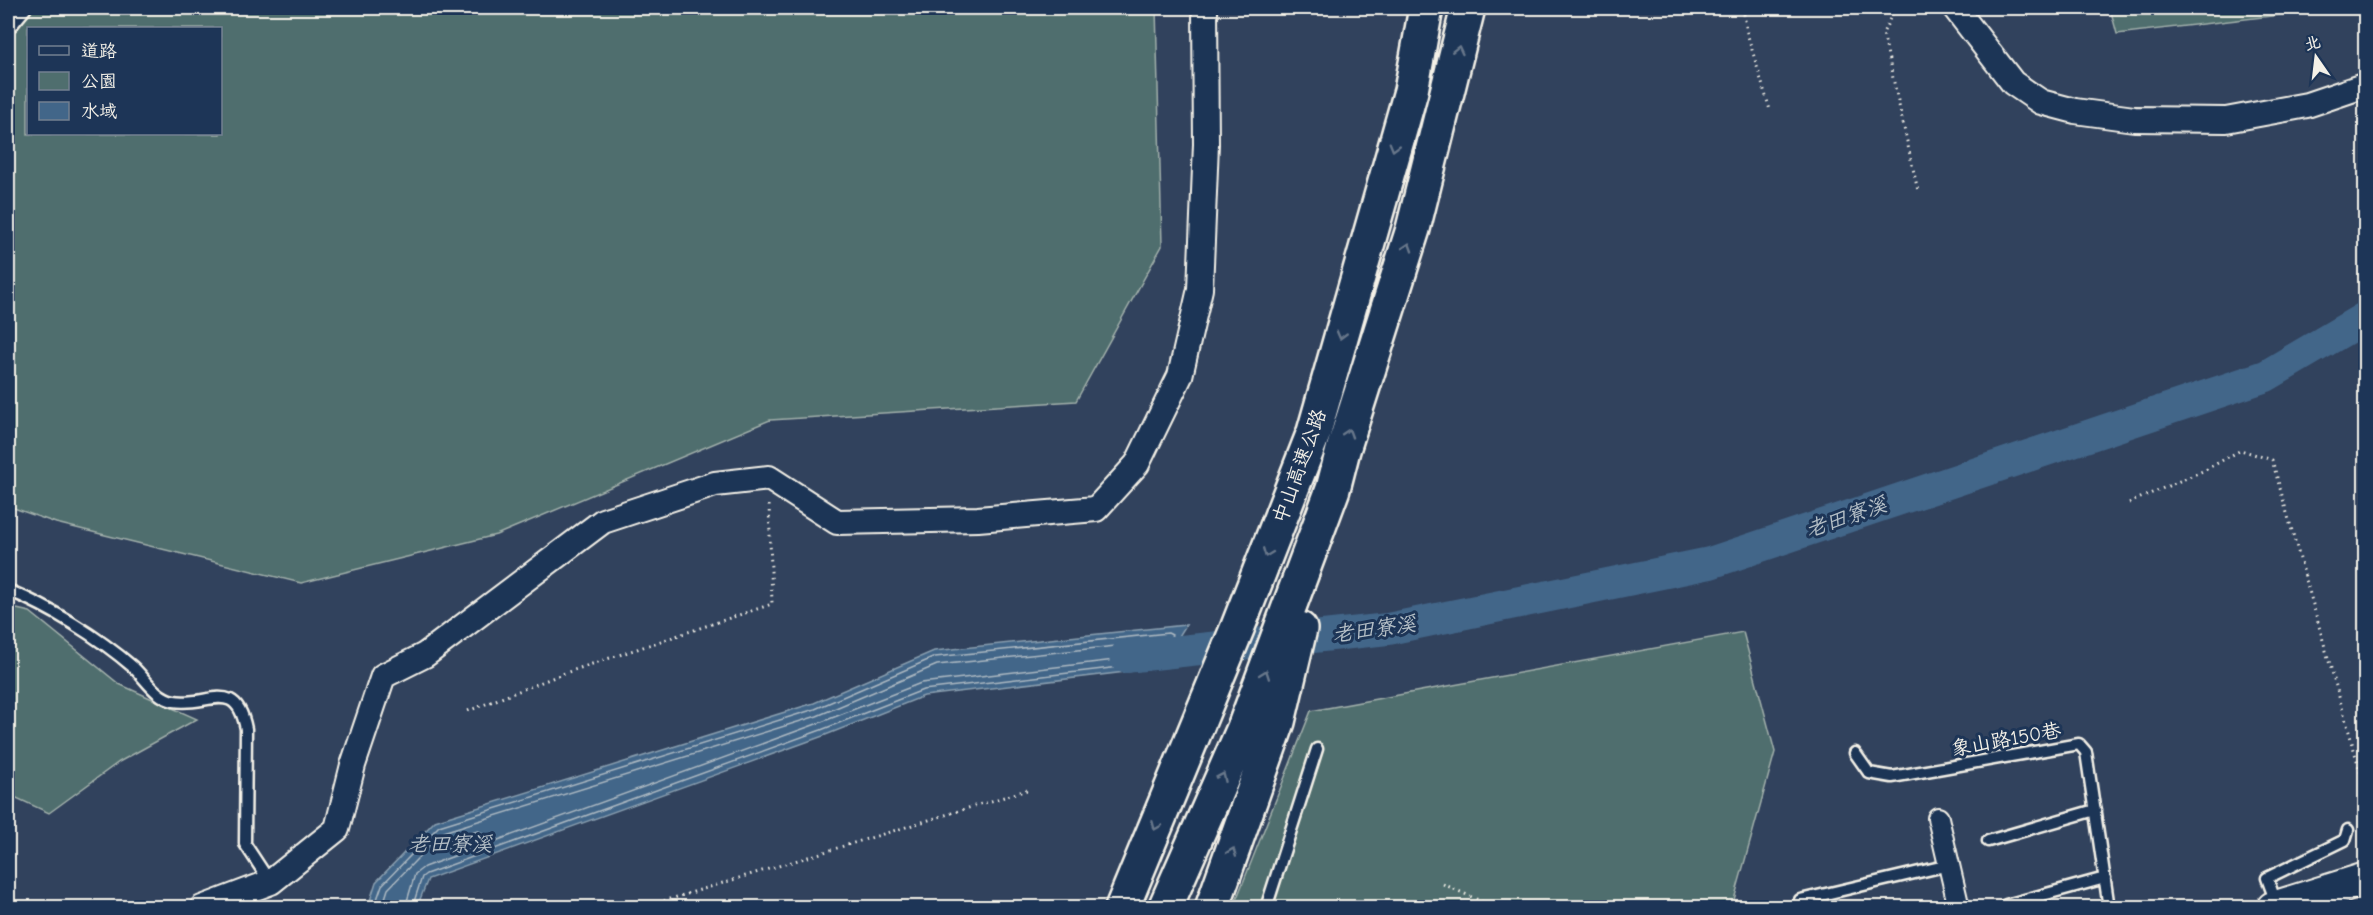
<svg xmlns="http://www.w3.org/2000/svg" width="2373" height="915" font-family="'Comic Neue','LXGW WenKai TC',sans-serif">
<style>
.green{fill:#4f6e6e;stroke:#a2b0ab;stroke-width:1.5;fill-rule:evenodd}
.water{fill:#426689;stroke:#899eaf;stroke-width:1.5}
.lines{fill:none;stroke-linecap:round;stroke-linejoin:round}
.shore{stroke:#adb9c2;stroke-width:1.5}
.river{stroke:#426689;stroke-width:32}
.service-casing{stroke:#f4f1e8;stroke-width:15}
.minor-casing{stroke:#f4f1e8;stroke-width:24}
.tertiary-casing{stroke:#f4f1e8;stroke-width:28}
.primary-casing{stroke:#f4f1e8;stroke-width:36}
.motorway-casing{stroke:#f4f1e8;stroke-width:38}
.path{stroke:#f4f1e8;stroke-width:3;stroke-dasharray:1.5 4.5;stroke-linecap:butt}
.service{stroke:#1d3557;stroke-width:10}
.minor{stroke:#1d3557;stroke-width:20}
.tertiary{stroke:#1d3557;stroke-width:24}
.primary{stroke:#1d3557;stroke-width:32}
.motorway{stroke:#1d3557;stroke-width:33}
.oneway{stroke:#68778a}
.labels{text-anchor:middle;stroke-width:6;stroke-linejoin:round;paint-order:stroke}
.street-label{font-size:20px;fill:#f4f1e8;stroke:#1d3557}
.water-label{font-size:21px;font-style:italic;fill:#b6c0c7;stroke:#1d3557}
</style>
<rect width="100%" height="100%" fill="#31425d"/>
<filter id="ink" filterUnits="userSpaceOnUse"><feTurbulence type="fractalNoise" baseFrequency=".0167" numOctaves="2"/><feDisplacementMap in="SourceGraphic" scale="12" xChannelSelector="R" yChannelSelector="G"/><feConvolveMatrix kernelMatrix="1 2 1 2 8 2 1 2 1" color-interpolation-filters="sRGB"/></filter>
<g filter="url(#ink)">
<path class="green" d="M8 8H1156L1162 246 1076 401 770 420 496 535 301 583 56 523 8 506ZM28 28H220V134H28Z
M2110 8H2341L2117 34Z
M8 607 30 612 119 684 197 719 119 762 49 813 8 794Z
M1743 632 1775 752 1732 907 1233 908 1311 711Z"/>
<path class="water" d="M1186 625 1159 668 924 696 823 736 428 879 417 907H368L376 882 435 821 814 703 934 651Z"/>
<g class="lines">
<path class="shore" d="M478 831 482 833 480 836 448 848 444 847 448 840Z
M374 908 382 885 439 826 815 709 935 657 1168 633 1172 635 1154 663 923 690 821 730 426 874 422 877 412 908
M382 908 388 889 443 832 817 716 937 665 1154 642 1157 644 1149 656 921 683 819 723 424 867 415 874 405 908"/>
<path class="river" d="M1125 657 1388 629 1710 563 2266 376 2366 317"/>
<g class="service-casing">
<path id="service" d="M8 27 12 25 26 8
M8 590C51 608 97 636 133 667 146 679 156 698 174 701 208 707 236 677 246 729L245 844 270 882
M1855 753 1869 773 1892 777 2079 744 2086 752 2109 908
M1988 841 2095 810
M2006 905 2105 878
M2277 905 2267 878 2345 840 2348 830
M1266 908 1317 749
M1798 908 1800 900 1949 865"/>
</g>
<g class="minor-casing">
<path id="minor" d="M1938 818 1959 908"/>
</g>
<g class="tertiary-casing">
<path id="tertiary" d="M1955 8 2013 83 2041 102 2075 111 2134 119 2226 120 2307 105 2366 85
M202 908 271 882 337 829 353 765 383 676 425 655 603 521 715 484 769 478 837 522 978 519 1096 509 1137 464 1180 376 1200 289 1206 144 1205 8"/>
</g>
<g class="primary-casing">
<path id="primary" d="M2273 908 2366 879"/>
</g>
<g class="motorway-casing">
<path id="motorway" d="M1122 908 1237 629 1314 432 1411 91 1426 8
M1165 908 1244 728 1333 489 1343 450 1413 229 1468 8
M1212 908 1278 722 1300 629"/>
</g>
<path class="path" d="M1743 8 1747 33 1770 110
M1895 8 1883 33 1918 191
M2129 503 2205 470 2241 450 2272 460 2366 792
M468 711 562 674 772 604 769 503
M1443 884 1496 908
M641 908 1027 790"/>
<use href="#service" class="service"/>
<use href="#minor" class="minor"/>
<use href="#tertiary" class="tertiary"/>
<use href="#primary" class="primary"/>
<use href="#motorway" class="motorway"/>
</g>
<defs><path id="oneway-chevron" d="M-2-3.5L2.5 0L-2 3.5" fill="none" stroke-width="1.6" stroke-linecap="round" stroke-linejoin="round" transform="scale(1.5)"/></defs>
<g class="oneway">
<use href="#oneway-chevron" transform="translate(1458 50) rotate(-77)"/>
<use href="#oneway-chevron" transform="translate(1394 147) rotate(106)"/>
<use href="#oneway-chevron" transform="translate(1408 247) rotate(-72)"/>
<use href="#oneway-chevron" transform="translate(1341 335) rotate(105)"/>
<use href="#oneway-chevron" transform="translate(1348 433) rotate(-72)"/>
<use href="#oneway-chevron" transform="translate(1267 553) rotate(111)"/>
<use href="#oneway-chevron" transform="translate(1265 674) rotate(-70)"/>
<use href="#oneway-chevron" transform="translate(1222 777) rotate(-66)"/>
<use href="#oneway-chevron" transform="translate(1156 826) rotate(113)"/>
<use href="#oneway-chevron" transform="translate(1232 852) rotate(-70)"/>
</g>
</g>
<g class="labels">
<g class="street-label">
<text transform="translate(1299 466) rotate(-70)" y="7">中山高速公路</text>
<text transform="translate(2006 739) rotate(-10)" y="7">象山路150巷</text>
</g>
<g class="water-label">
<text transform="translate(1846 517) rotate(-19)" y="7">老田寮溪</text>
<text transform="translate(1374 629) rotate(-8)" y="7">老田寮溪</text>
<text x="450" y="851">老田寮溪</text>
</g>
</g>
<rect width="2373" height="915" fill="none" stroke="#1d3557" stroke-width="30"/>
<rect x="15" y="15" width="2343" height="885" fill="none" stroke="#f4f1e8" stroke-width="2" filter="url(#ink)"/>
<rect x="27" y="27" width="195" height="108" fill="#1d3557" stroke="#738091" stroke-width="1.5"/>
<rect x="39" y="46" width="30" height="9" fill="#1d3557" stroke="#738091" stroke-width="1.5"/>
<text x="81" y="57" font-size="18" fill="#f4f1e8">道路</text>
<rect x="39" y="72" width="30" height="18" fill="#4f6e6e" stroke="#738091" stroke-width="1.5"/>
<text x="81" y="87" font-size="18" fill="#f4f1e8">公園</text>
<rect x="39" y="102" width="30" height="18" fill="#426689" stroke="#738091" stroke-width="1.5"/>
<text x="81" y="117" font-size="18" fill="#f4f1e8">水域</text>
<g transform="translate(2316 57) rotate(346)" stroke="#1d3557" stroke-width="4.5" paint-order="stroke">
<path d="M0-4.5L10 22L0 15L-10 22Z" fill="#f4f1e8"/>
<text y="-9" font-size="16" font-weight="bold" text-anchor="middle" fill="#f4f1e8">北</text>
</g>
</svg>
